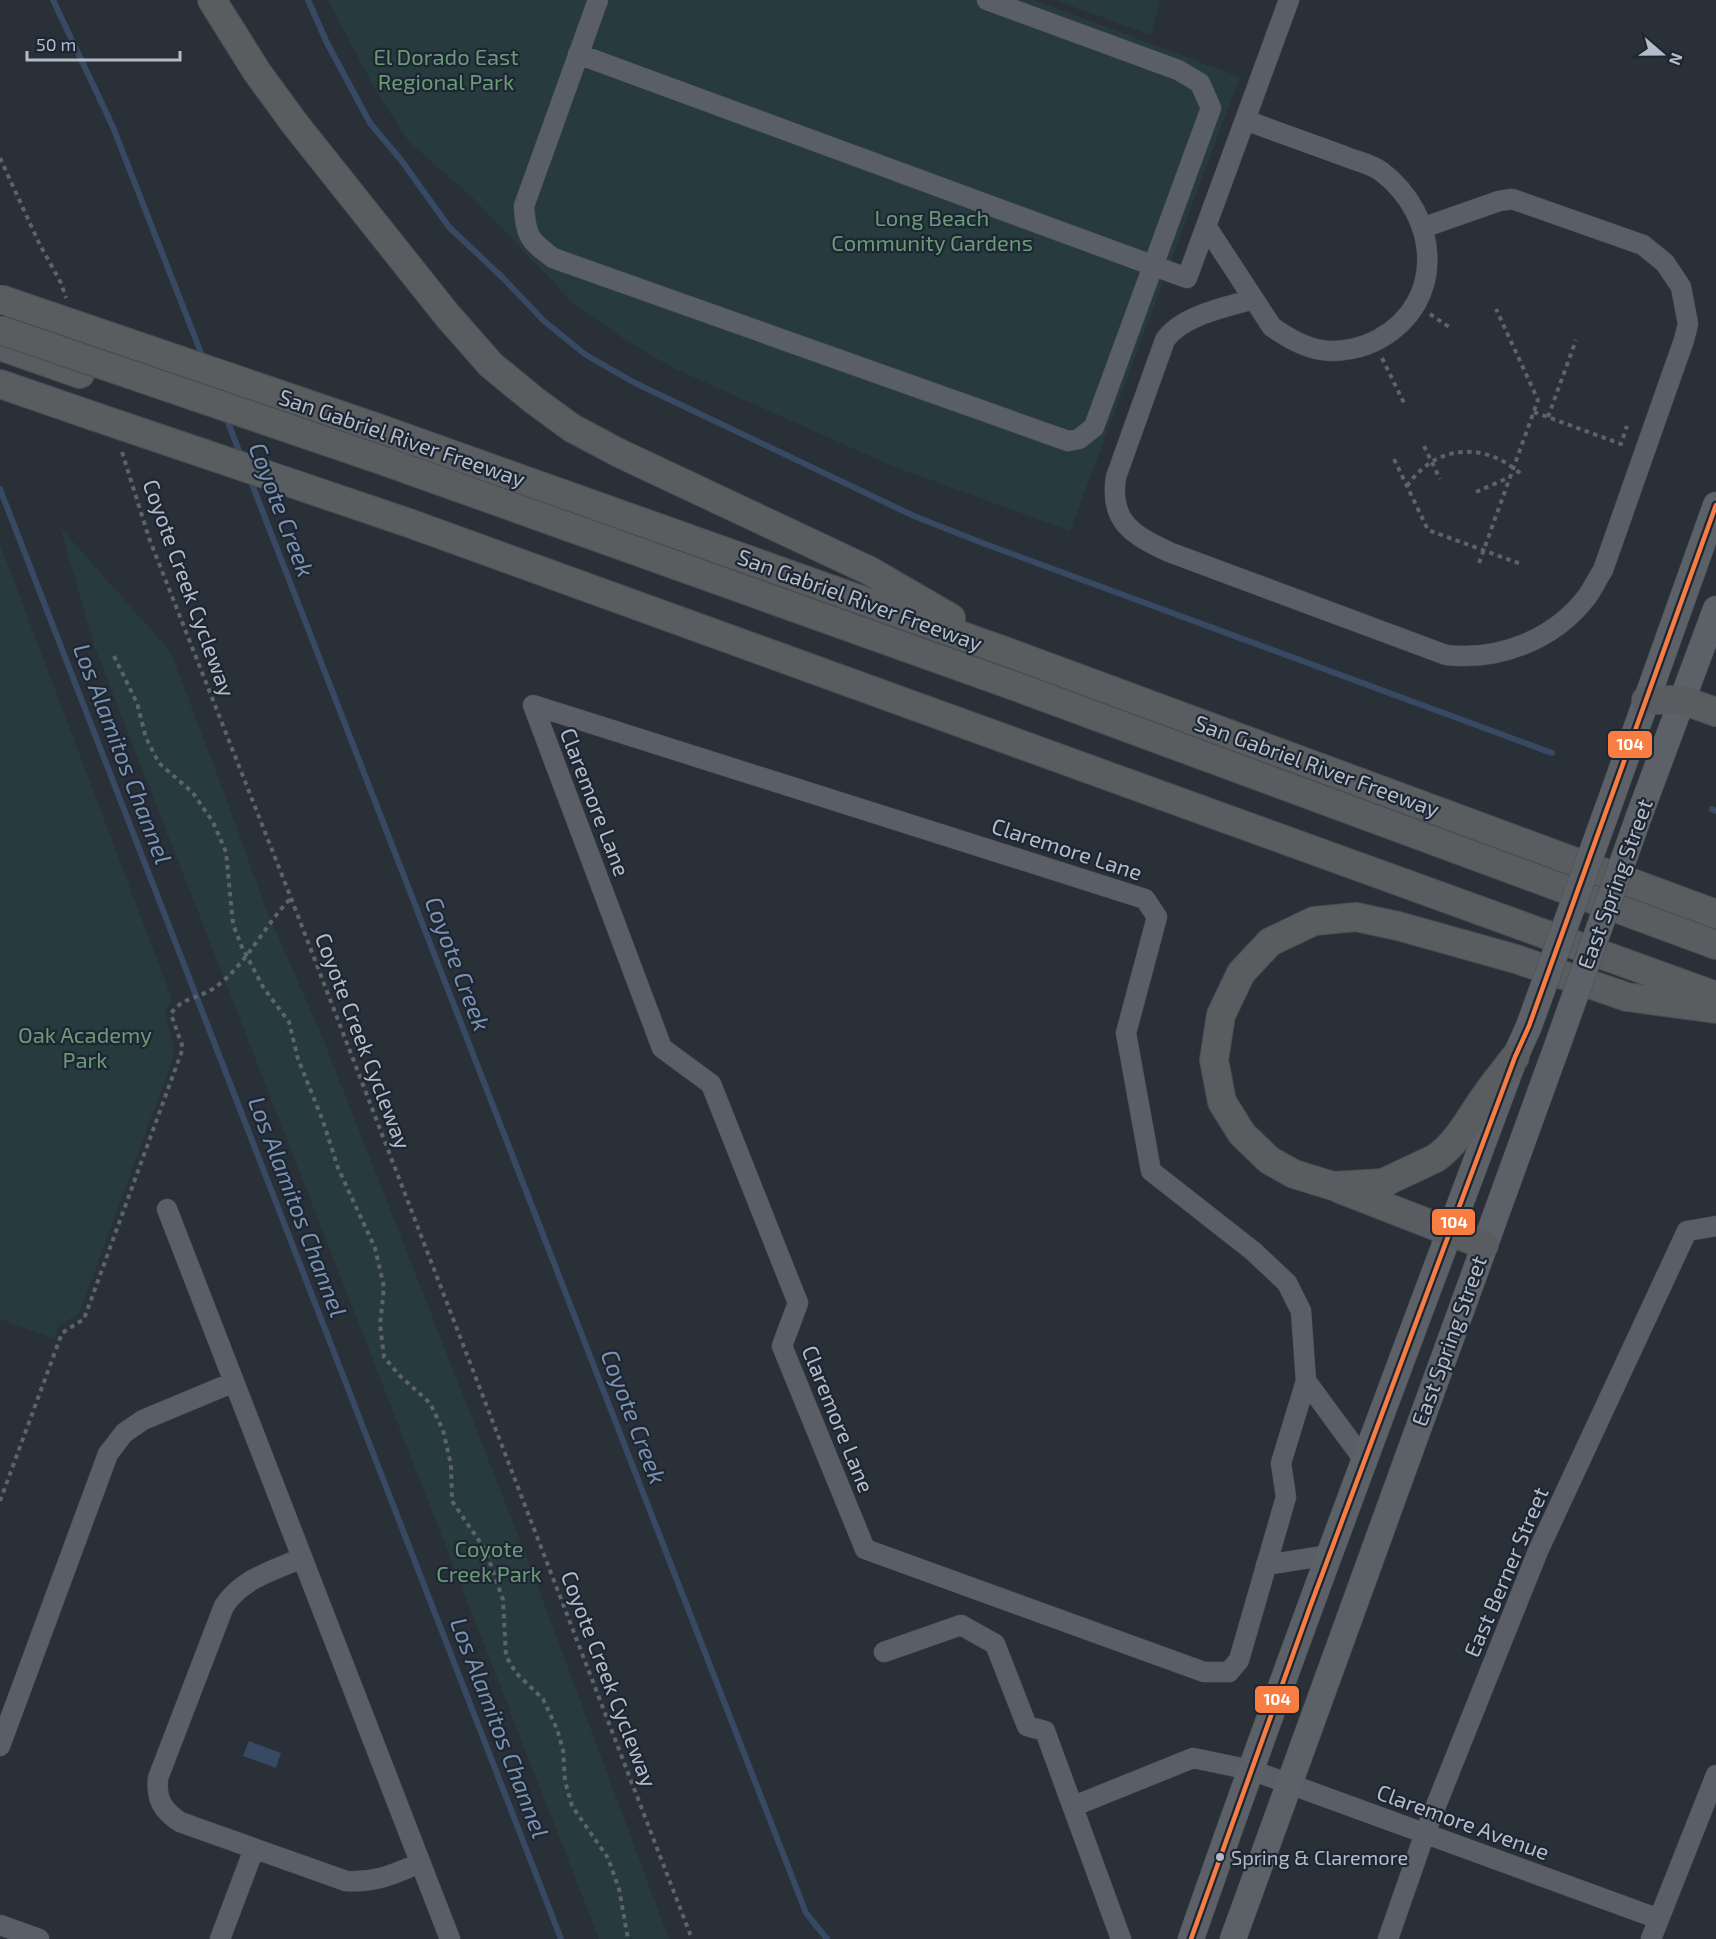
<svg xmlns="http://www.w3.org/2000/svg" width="1716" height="1939" font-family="'Exo 2',sans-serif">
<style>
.green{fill:#273a3e}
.water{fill:#384963}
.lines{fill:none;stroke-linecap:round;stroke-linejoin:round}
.stream{stroke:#384963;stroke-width:6}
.minor-casing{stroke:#484c53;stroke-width:21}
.major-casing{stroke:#484c55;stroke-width:27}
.highway-casing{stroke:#474c53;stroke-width:30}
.path{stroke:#5d636a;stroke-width:4;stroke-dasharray:4.5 4.5;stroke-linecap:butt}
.minor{stroke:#5a5e66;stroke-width:20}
.major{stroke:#5c6168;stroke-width:26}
.highway{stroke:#5a5d60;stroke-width:28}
.major-bridge-casing{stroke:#484c55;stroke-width:27;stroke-linecap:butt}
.highway-bridge-casing{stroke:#474c53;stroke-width:30;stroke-linecap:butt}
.major-bridge{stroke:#5c6168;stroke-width:26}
.highway-bridge{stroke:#5a5d60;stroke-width:28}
.bus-1-casing{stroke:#1d2633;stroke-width:9}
.bus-1{stroke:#f77d43;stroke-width:4.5}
.bus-dot{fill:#b4bcc9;stroke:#1d2633;stroke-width:2}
.labels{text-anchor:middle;stroke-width:4.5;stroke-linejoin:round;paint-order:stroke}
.bus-label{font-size:20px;fill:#b4bcc9;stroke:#1d2633;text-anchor:start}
.park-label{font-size:22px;fill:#6b9a76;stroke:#1d2633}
.street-label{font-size:22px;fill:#b4bcc9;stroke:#1d2633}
.water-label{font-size:24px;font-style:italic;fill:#7c92b1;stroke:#1d2633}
.line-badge{stroke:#1d2633;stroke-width:2}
.badge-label{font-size:16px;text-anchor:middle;font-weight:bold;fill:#fff}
</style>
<rect width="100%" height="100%" fill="#2a3038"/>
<path class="green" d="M328 0H1034L1240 77 1070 531 892 466 673 368 624 339 575 305 472 197 409 142 377 93Z
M1055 0H1160L1151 35Z
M60 527 170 651 216 771 267 911 322 1036 527 1558 669 1939H599L95 648Z
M0 544 172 999 165 1012 175 1053 79 1314 59 1325 55 1339 0 1319Z"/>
<path class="water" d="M249 1741 281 1753 276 1768 243 1756Z"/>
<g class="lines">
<path class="stream" d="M53 0 113 127 203 358
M308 0 327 43 370 123 401 160 449 227 503 278 544 321 586 355 635 383 914 516 985 544 1552 753
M226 417 241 456
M250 479 806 1913 827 1939
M0 489 561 1939
M1712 809 1716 811"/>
<g class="minor-casing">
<path id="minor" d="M598 0 524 206C526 237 529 240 553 258L1068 441 1079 439 1094 427 1211 108 1200 83 1178 70 987 0
M578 54 1187 278 1289 0
M1206 226 1272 327C1287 337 1303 347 1321 350 1340 353 1363 348 1379 339 1447 301 1439 216 1382 172 1372 164 1355 161 1344 156 1311 144 1278 132 1245 120
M1253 299C1225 308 1182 315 1165 340L1116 477C1109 522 1133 535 1169 552L1446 655C1499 661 1553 640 1586 598 1593 589 1597 579 1603 570L1684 340 1688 324 1681 287 1665 263 1643 245 1512 199 1499 201 1422 228
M533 705 1145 899 1157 917 1126 1033 1151 1171 1253 1251 1287 1283 1301 1311 1306 1381 1281 1463 1286 1497 1239 1660 1229 1672H1204L865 1549 782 1346 798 1303 711 1084 662 1048Z
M167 1209 450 1939
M1306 1381 1364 1460
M302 1558C272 1571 243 1578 224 1606L158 1778C156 1799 162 1810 180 1822L346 1881C376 1883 394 1874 420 1863
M1266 1565 1329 1555
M884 1652 961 1625 995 1644 1027 1726 1045 1731 1121 1939
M0 1746 108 1454 124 1433 143 1420 234 1382
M1074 1806 1193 1758 1251 1770 1659 1919
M0 1925 39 1939
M220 1939 254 1849
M1388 1939 1425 1833 1538 1551 1687 1231 1716 1226
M1651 1939 1716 1775"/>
</g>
<g class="major-casing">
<path id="major" d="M1609 805 1716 505
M1639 816 1716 609
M1191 1939C1294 1643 1406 1350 1515 1057L1529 1026
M1233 1939 1560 1038"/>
</g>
<g class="highway-casing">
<path id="highway" d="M212 0 257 72 295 124 447 315 491 365 535 401 572 428 619 453 870 571 951 618
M0 346 80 374
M0 384 93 416
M372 426 1010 653 1716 914
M387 462 1028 691 1716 945
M406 522 1716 996
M1646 700H1682L1716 712
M1515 1057C1506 1069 1495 1082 1486 1095 1471 1116 1458 1142 1436 1158L1383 1183 1333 1186 1294 1174 1269 1160 1242 1134 1222 1102 1214 1060 1221 1015 1241 973 1270 942 1314 921 1356 917 1398 926 1516 959 1627 997 1716 1009
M1340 1189 1484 1245"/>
</g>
<path class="path" d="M0 158 39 243 61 283 66 298
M1430 314 1449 327
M1382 358 1404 403
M1534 412 1621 444 1627 426
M1548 417 1576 340
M1424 446 1440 479
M122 452 149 538 291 898 692 1939
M1394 459 1428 530 1521 564
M1407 486C1436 444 1485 441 1522 475
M1476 492 1510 477
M1479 563 1538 400 1496 309
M114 656 137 703 146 738 159 763 193 793 213 822 226 852 233 924 241 945 263 987 289 1022 298 1059 323 1121 338 1168 375 1248 384 1287 380 1325 384 1357 400 1376 430 1403 443 1430 451 1465 452 1501 486 1551 503 1600 506 1656 516 1673 543 1699 557 1729 563 1750 565 1781 572 1806 608 1858 619 1889 628 1939
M0 1501 62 1333 84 1319 183 1048 171 1014C181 997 202 998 217 986 248 962 264 926 291 898"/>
<use href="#minor" class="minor"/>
<use href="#major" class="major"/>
<use href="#highway" class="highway"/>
<g class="major-bridge-casing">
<path id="major-bridge" d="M1529 1026 1609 805
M1560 1038 1639 816"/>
</g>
<g class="highway-bridge-casing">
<path id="highway-bridge" d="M0 299 372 426
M0 330 387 462
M93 416 406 522"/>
</g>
<use href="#major-bridge" class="major-bridge"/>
<use href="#highway-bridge" class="highway-bridge"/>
<g class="bus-1-casing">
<path id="bus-1" d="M1191 1939 1310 1607 1515 1057 1529 1026 1716 505"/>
</g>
<use href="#bus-1" class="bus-1"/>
</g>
<circle class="bus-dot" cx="1220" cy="1857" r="5"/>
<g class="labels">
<g class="bus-label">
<text x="1231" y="1865">Spring &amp; Claremore</text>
</g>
<g class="park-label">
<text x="446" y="65">El Dorado East<tspan x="446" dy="25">Regional Park</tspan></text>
<text x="932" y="226">Long Beach<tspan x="932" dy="25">Community Gardens</tspan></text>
<text x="85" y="1043">Oak Academy<tspan x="85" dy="25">Park</tspan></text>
<text x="489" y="1557">Coyote<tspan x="489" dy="25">Creek Park</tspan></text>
</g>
<g class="street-label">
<text transform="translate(402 438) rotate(19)" y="8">San Gabriel River Freeway</text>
<text transform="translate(189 588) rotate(70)" y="8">Coyote Creek Cycleway</text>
<text transform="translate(860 600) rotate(20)" y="8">San Gabriel River Freeway</text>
<text transform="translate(1317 766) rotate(20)" y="8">San Gabriel River Freeway</text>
<text transform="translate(595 802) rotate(69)" y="8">Claremore Lane</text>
<text transform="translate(1067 849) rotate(18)" y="8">Claremore Lane</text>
<text transform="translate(1615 884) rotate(-70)" y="8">East Spring Street</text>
<text transform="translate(363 1041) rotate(69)" y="8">Coyote Creek Cycleway</text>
<text transform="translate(1449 1341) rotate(-70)" y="8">East Spring Street</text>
<text transform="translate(838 1419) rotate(68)" y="8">Claremore Lane</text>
<text transform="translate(1506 1572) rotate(-67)" y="8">East Berner Street</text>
<text transform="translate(609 1679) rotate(69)" y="8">Coyote Creek Cycleway</text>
<text transform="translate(1463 1822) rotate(20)" y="8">Claremore Avenue</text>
</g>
<g class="water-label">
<text transform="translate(281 510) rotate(69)" y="8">Coyote Creek</text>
<text transform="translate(122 754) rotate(69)" y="8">Los Alamitos Channel</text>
<text transform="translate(457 964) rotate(69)" y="8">Coyote Creek</text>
<text transform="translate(297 1207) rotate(69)" y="8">Los Alamitos Channel</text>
<text transform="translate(633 1417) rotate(69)" y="8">Coyote Creek</text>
<text transform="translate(499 1728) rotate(69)" y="8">Los Alamitos Channel</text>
</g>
</g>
<g class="line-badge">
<rect x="1607" y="730" width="46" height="29" rx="6" fill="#f77d43"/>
<rect x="1431" y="1208" width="45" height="28" rx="6" fill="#f77d43"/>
<rect x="1254" y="1685" width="46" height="29" rx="6" fill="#f77d43"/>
</g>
<g class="badge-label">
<text x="1630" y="750">104</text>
<text x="1454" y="1228">104</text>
<text x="1277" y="1705">104</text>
</g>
<g transform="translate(1662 54) rotate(110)" stroke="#1d2633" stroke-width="4.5" paint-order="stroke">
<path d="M0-4.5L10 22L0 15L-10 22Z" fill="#b4bcc9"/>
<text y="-9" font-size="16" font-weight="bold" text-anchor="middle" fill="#b4bcc9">N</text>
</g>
<path d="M27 51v9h153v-9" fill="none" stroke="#b4bcc9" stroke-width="3"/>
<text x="36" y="51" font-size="18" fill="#b4bcc9" stroke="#1d2633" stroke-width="4.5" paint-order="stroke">50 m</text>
</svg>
